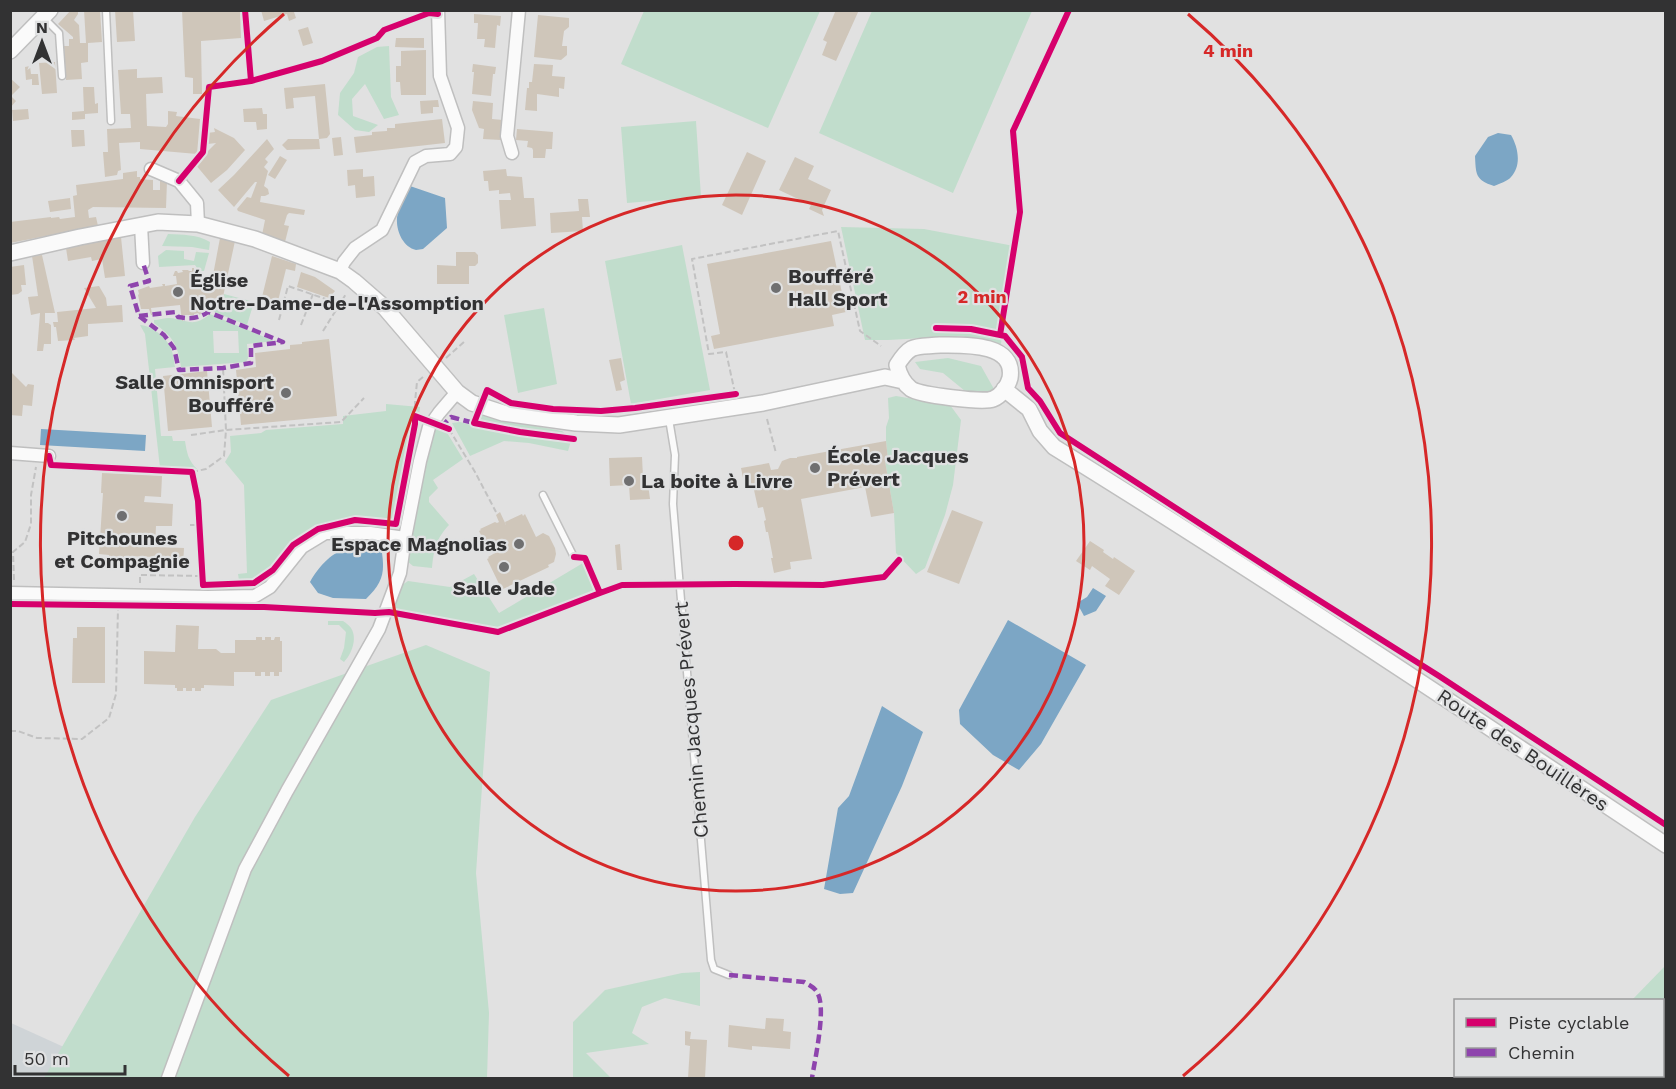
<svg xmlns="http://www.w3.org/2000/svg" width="1676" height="1089" font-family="'Work Sans',sans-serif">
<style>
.built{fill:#cfd4d7}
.green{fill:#c1ddcc;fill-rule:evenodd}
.water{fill:#7ca6c5}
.building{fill:#cfc6ba}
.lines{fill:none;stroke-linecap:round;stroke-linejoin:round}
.service-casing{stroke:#bfbfbf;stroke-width:9}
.minor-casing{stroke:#bfbfbf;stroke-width:15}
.tertiary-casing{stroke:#bfbfbf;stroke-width:18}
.path{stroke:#c2c2c2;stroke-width:2;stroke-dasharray:6 3;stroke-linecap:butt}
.service{stroke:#fafafa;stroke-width:6}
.minor{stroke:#fafafa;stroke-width:12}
.tertiary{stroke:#fafafa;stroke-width:15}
.quiet{stroke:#8e44ad;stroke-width:4.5;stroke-dasharray:9 4.5;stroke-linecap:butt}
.cycleway-casing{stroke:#e0e1e2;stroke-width:10}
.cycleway{stroke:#d6006c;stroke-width:6}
.ring{fill:none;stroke:#d62828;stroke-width:3}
.poi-dot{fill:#6f6f70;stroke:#e0e1e2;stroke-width:2}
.labels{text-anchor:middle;stroke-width:4.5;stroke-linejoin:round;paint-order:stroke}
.poi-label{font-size:20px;font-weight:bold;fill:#323233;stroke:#e0e1e2;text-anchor:start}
.street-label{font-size:20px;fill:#323233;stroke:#e0e1e2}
.centre{fill:#d62828;stroke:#e0e1e2;stroke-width:3}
.ring-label{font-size:18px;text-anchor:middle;font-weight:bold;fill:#d62828;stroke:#e0e1e2;stroke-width:4.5;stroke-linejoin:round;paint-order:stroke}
</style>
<rect width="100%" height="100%" fill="#e1e1e1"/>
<path class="built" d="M11 1023 66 1048 49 1078H11Z"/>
<path class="green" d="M644 11V10L820 11 768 128 621 64Z
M872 11H1032L953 193 819 133Z
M389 46 391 97 399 115 384 119 365 84 352 99 353 116 378 125 369 132 355 130 338 115 340 93 354 73 358 57 377 47Z
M696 121 701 197 627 203 621 127Z
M841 227 924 229 1014 246 1001 344 961 336 888 340H865Z
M168 234C183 235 197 234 210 242L209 250 192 247 162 246Z
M682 245 710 390 631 404 605 261Z
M166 250 184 251V259L194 261 196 252 209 253 204 271H199L195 265 159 267 158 256Z
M224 294 254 302 247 325 209 310H205L204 304 206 302 207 304 222 307Z
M544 308 557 384 518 393 504 315Z
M210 314 274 341 247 344 248 358 246 362 181 367C178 344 172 336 154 323V320C159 320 164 318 169 318 187 319 192 329 210 314ZM213 331H238L239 353H214Z
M140 325C152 326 166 337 171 348 173 353 174 361 175 367L155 369 161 436H172L173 441H185C187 453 188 460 197 469L160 468 145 334Z
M948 358 981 366 994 389 982 396 965 391 943 373 920 369 915 362Z
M896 396 950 405 961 420 953 485 945 515 925 568 916 574 896 553 894 513 885 461 888 460 886 441V427L889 418 888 398Z
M386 404 420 407 418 428 396 529C373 526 340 516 318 525 289 536 280 577 254 585 250 586 245 586 240 587L238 574 247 573 244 485 225 462 231 452 230 436 261 433 266 430 343 424V416L386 411Z
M482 413 503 420 562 431 569 437 478 422Z
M460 422 495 431 571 441 568 451 529 443 504 441 470 456 452 423Z
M438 428 446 431 463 459 433 480 438 488 429 497V502L449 525C436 539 434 549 432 568L413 566 407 561 432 433Z
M583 563 594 592 501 628 394 610 402 585 408 581 450 587 474 574 499 613Z
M328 621H343C346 623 349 625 351 628 358 639 351 655 344 662L340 659 344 648 346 632 339 625H328Z
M426 645 490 672 476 873 489 1013 487 1078H44L195 817 271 700Z
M1665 966V1078H1556L1559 1076H1662V1000H1632Z
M700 972V1006L665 998 642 1007 632 1033 649 1044 586 1053 611 1078H573V1022L605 990 682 973Z"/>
<path class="water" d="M1498 133 1511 135C1518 147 1522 165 1511 177 1508 181 1499 184 1494 186 1475 180 1476 174 1475 156L1488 137Z
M410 186 445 198 447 228 423 249 416 250C403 247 396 231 397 218 398 208 406 195 410 186Z
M41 429 146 435 145 451 40 445Z
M367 546 382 553C385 574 382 583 366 599L333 598 318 593 310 582C317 569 330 553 346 549 353 547 360 547 367 546Z
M1093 588 1106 596 1096 611 1084 616 1077 603 1087 597Z
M1008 620 1086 665 1041 744 1019 770 993 755 960 724 959 710Z
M882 706 923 732 902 786 853 893 840 894 824 889 838 808 849 796Z"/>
<path class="building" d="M71 10 78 11V14L74 20 79 25 80 43H86L84 10H100L102 42 88 43V62L81 63 82 79 66 80 64 46H69V39H73V37L58 24Z
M115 10H133L135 41 117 42Z
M182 10H240L241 38 201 41 202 94H193V78L185 77Z
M261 10H299V11L294 12 296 18 289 21 287 14 264 21Z
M836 10H859L836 61 822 55 827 42 823 40Z
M474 14 501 16 500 26 497 25 495 48 484 47 485 39H477L478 23H474Z
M538 15 569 18V27L564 31 562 46H567V55L561 60 534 57Z
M308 27 313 43 303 46 298 30Z
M396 38H424V48L395 47Z
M426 50V95H401L400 82H396V66H401V51Z
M55 62 57 93 42 94 39 63Z
M473 64 496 67 495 74H493L491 96 472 94 474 72H472Z
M534 64 553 65 552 76 565 77 564 89 559 88V97L537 94V111L525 110 527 88H529V82H532Z
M30 66 31 74H38L39 85H32V79L26 80 25 67Z
M137 69V78L162 77 163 93 146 94 147 126 166 127 168 124V111L177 112 176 116 200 119 197 154 140 149V142L119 143 121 170 118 171 117 175 105 177 103 152H108L107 129 131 128 130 114H121L118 70Z
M10 78 20 87 11 96 16 101 10 108Z
M325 84 330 134 327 138 319 139 315 96 293 98 294 108 286 109 284 88Z
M83 87H94L95 104 98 103V113L85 114V119L72 120V112L84 111Z
M438 100 439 107H433V113L421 114 420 101Z
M473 101 493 103 492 119 503 120 501 140 483 139 484 129 479 128 472 110Z
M262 108 263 114H267V129L257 130 256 122H244L243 109Z
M28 109 29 119 13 121 12 110Z
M442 119 445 143 356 153 354 137 372 135V132L387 131V128H395V124Z
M214 128 234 138 245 150 227 170 211 183 195 164 216 143 208 144 207 133 215 132Z
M517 129 553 132 552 149H546L545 158H533V150L532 148 527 147 528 141 516 140Z
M71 130H84L85 146 72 147Z
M341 137 343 155 334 156 332 138Z
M267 139 274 149 265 159 268 162 264 167 268 171 264 186 268 189 269 194 265 196H261L260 202 305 210 304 215 289 213 287 215 284 225 289 226 285 242 262 235 265 220 238 211 237 209 247 197 251 198 257 182H255L234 207 218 190 234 175Z
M288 139H319L320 149 287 150 282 145Z
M747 152 766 161 742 215 722 205Z
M280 156 287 160 275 179 268 175Z
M795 157 814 166 808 179 831 190 822 210 824 216 809 209 811 205 779 190Z
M363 169V177L374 176 375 196 356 198 355 185 348 186 347 170Z
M506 169 507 176 522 177 524 198H534L536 226 501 229 499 200H511L510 193 499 194V190L489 191 488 181H484L483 171Z
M137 171V177H140V179L153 180V190H160V180L167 181 166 208 93 207 88 210 89 218 96 217 98 226 10 243V222L51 217V218L59 217 60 219 75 217 73 196 77 195 76 185 123 179V173Z
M70 198 71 209 50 212 48 201Z
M578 199H588L590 217H582L583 231 551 233 550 213 579 211Z
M121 237 125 276 105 278 102 259 92 261 91 257 68 261 66 248Z
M220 238 235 241 221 306 209 303V299H203L200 301 203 304 204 308 200 315 198 313 194 314V315H183V321H182L180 305 151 308 152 315H151L149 309H141L138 295 139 294 138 290 149 286 150 288 163 286 162 284H165V286L177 284 176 276H173L175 271H177L178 273 183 272 182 270H188L189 271H192V268H194V270H197L200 276 199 282 204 285 203 289 210 291Z
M831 241 846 312 832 315 834 326 714 349 711 336 720 334 707 264Z
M456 252H475L478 255V263L475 266H469V284H437V265L456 266Z
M42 255 55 313H45V323H48L51 325V344H44L43 351H37L40 313 31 315 28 297 38 296 32 256Z
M272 256 296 264 295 271 286 269 278 301 262 297Z
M24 265 26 285H21L22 291 18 294 10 295V267Z
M301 272 315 277 335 291 329 298 297 287Z
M99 286 106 298 107 306 122 305 123 322 88 324V336L74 338 75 340 58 341 56 327H54L53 322H58L57 312 96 308 84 288Z
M329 339 337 416 241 425 236 370 256 367 255 353 290 349V345L302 344V342Z
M621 358 625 380 620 382 622 390 616 391 609 360Z
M10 371 26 387 28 384 34 385 32 406 23 405 22 416 10 415Z
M207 371 212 427 168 431 163 376Z
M886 441 888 460 885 461 894 513 871 517 865 487 801 499 812 559 790 562 791 569 774 573 771 558H773L768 532H766L764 521 766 520 763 507 758 508 754 490H757L756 485 745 488 741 468 769 463 771 470 778 469 782 461 790 458H797V457Z
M642 457 643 477H647L650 499 630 500 629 485 610 486 609 458Z
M102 473 162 476 161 497 145 496 144 502 173 504 172 526H156L155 547 184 548 183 566 154 564 155 557 124 556V561H109V555L99 554 103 493H101Z
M952 510 983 522 959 584 927 572Z
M500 512 506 525 505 522 522 514 523 516 525 514 536 537 543 533 549 536 555 548 556 554 554 562 548 565 549 567 503 589 501 588 487 559 489 558 488 557 495 553 493 547 488 549 479 531 481 530 480 529 495 522 497 523 499 522 496 515Z
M1090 541 1104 550 1103 552 1113 559 1114 557 1135 571 1119 595 1105 586 1110 579 1092 566 1090 570 1076 561Z
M620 544 622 570H617L615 545Z
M176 625 199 626 198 649H216L221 653H235V640H256V637H262V640H265V637H271V640H274L275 637H280V641H282V672H279V676H274V672H270V676H265V672H261V676H255V672H234V686L204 685V688H201V691H195V688H192V691H186V688H183V691H177V688H175V685L144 684V651L175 652Z
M77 627H105V683H72L73 638H77Z
M766 1018 784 1019 783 1031 791 1032 790 1049 752 1046V1050L728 1047 729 1025 765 1029Z
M685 1031 691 1032 690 1039 707 1040 705 1078H688L690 1046 685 1045Z"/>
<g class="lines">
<g class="service-casing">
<path id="service" d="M106 10 111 121
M44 18 59 33 62 76
M669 419 675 455 673 504 711 960 714 969 729 975
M543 495 574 557"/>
</g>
<g class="minor-casing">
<path id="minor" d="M512 153 507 136 519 10
M151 169 179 181 197 203 198 224
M141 225 143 263
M340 271 344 262 355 248 382 230 415 162 426 156 450 154 456 147 458 128 440 76 438 10
M10 453 49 456
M10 593 208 597 255 596 270 587 302 547 325 533H370L405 538
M168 1078 245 869 287 791 379 629 400 573 405 538 420 461 429 427 439 413 457 392"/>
</g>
<g class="tertiary-casing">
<path id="tertiary" d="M10 51 50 10
M10 253 80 237 158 222 198 224 255 239 340 271 354 281 385 308 457 392 472 403 503 413 576 423 619 425 763 403 885 377 903 381
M940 345C962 345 1016 342 1010 378 1008 386 1001 396 993 399 983 403 920 395 911 389 903 383 899 374 897 365 911 343 915 347 940 345Z
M1004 389 1029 409 1040 431 1054 447C1261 575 1463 710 1666 845"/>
</g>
<path class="path" d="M279 320 288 286 340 304
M301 325 313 294
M323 331 346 294
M446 358 464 342
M735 393 726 352 709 354 692 259 838 231 860 331 881 346
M415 416V402L417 382 423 377
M767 419 776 453
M449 429 475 472 496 512
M191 435 226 430 223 368
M192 472 206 469 224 456 226 430 341 422 364 398
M190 525H199
M14 580 13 552 25 542 31 524V495L36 467
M140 583V575L202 576
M10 731H18L37 738 82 739 109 718 116 694 118 608"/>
<use href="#service" class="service"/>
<use href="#minor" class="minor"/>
<use href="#tertiary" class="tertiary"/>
<path class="quiet" d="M139 316 176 312 178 317C190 319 198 319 208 312L283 342 251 346V363L223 368 179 370 174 348 164 335 139 316 130 286 149 281 143 263
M441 427 451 417 474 423
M729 975 804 982C809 985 816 988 818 994 826 1010 815 1059 812 1078"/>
<g class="cycleway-casing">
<path id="cycleway" d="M245 10 251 81 322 61 377 38 384 30 429 13 438 14
M179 181 203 152 209 87 251 81
M936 328 971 329 1005 336 1022 357 1028 388 1040 401 1060 433 1290 582 1439 676 1666 825
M1000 335 1020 212 1013 131 1069 10
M574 439 520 432 474 423 487 390 511 403 553 409 601 411 635 408 736 394
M49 456 51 465 192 472 198 501 203 585 254 583 273 570 293 545 318 529 355 520 396 524 415 424V416L449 429
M574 557 585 558 600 593 622 585 735 584 823 585 884 577 899 560
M10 604 264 607 375 613 389 612 498 632 600 593"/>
</g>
<use href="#cycleway" class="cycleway"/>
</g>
<g class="ring">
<circle cx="736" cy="543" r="348"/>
<path d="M289 1076A696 696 0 0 1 284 14M1188 14A696 696 0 0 1 1183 1076"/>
</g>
<g class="poi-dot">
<circle cx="776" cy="288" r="6"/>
<circle cx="178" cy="292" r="6"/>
<circle cx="286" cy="393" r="6"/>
<circle cx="815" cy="468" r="6"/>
<circle cx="629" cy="481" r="6"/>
<circle cx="122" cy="516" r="6"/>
<circle cx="519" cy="544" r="6"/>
<circle cx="504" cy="567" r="6"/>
</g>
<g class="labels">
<g class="poi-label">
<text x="788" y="283">Boufféré<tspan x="788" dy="23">Hall Sport</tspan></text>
<text x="190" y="287">Église<tspan x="190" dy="23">Notre-Dame-de-l'Assomption</tspan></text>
<text x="274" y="389" text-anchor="end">Salle Omnisport<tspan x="274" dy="23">Boufféré</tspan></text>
<text x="827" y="463">École Jacques<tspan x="827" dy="23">Prévert</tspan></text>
<text x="641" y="488">La boite à Livre</text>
<text x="122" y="545" text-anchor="middle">Pitchounes<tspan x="122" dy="23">et Compagnie</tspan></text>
<text x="507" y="551" text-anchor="end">Espace Magnolias</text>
<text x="504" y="595" text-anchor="middle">Salle Jade</text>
</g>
<g class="street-label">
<text transform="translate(691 720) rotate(-95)" y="7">Chemin Jacques Prévert</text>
<text transform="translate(1523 750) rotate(34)" y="7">Route des Bouillères</text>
</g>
</g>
<circle cx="736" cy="543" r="9" class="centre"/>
<g class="ring-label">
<text x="1228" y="57">4 min</text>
<text x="982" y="303">2 min</text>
</g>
<rect width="1676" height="1089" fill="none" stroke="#323233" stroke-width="24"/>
<rect x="1454" y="999" width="210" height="78" fill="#e0e1e2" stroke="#9a9b9c" stroke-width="1.5"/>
<rect x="1466" y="1018" width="30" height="9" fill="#d6006c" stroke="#9a9b9c" stroke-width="1.5"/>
<text x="1508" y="1029" font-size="18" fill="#323233">Piste cyclable</text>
<rect x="1466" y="1048" width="30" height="9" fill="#8e44ad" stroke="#9a9b9c" stroke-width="1.5"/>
<text x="1508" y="1059" font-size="18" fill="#323233">Chemin</text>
<g transform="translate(42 42)" stroke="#e0e1e2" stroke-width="4.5" paint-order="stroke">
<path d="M0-4.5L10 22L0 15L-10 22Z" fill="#323233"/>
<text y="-9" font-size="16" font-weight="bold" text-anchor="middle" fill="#323233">N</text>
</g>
<path d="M15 1065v9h110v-9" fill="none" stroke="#323233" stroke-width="3"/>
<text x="24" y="1065" font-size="18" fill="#323233" stroke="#e0e1e2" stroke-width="4.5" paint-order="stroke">50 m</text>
</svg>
